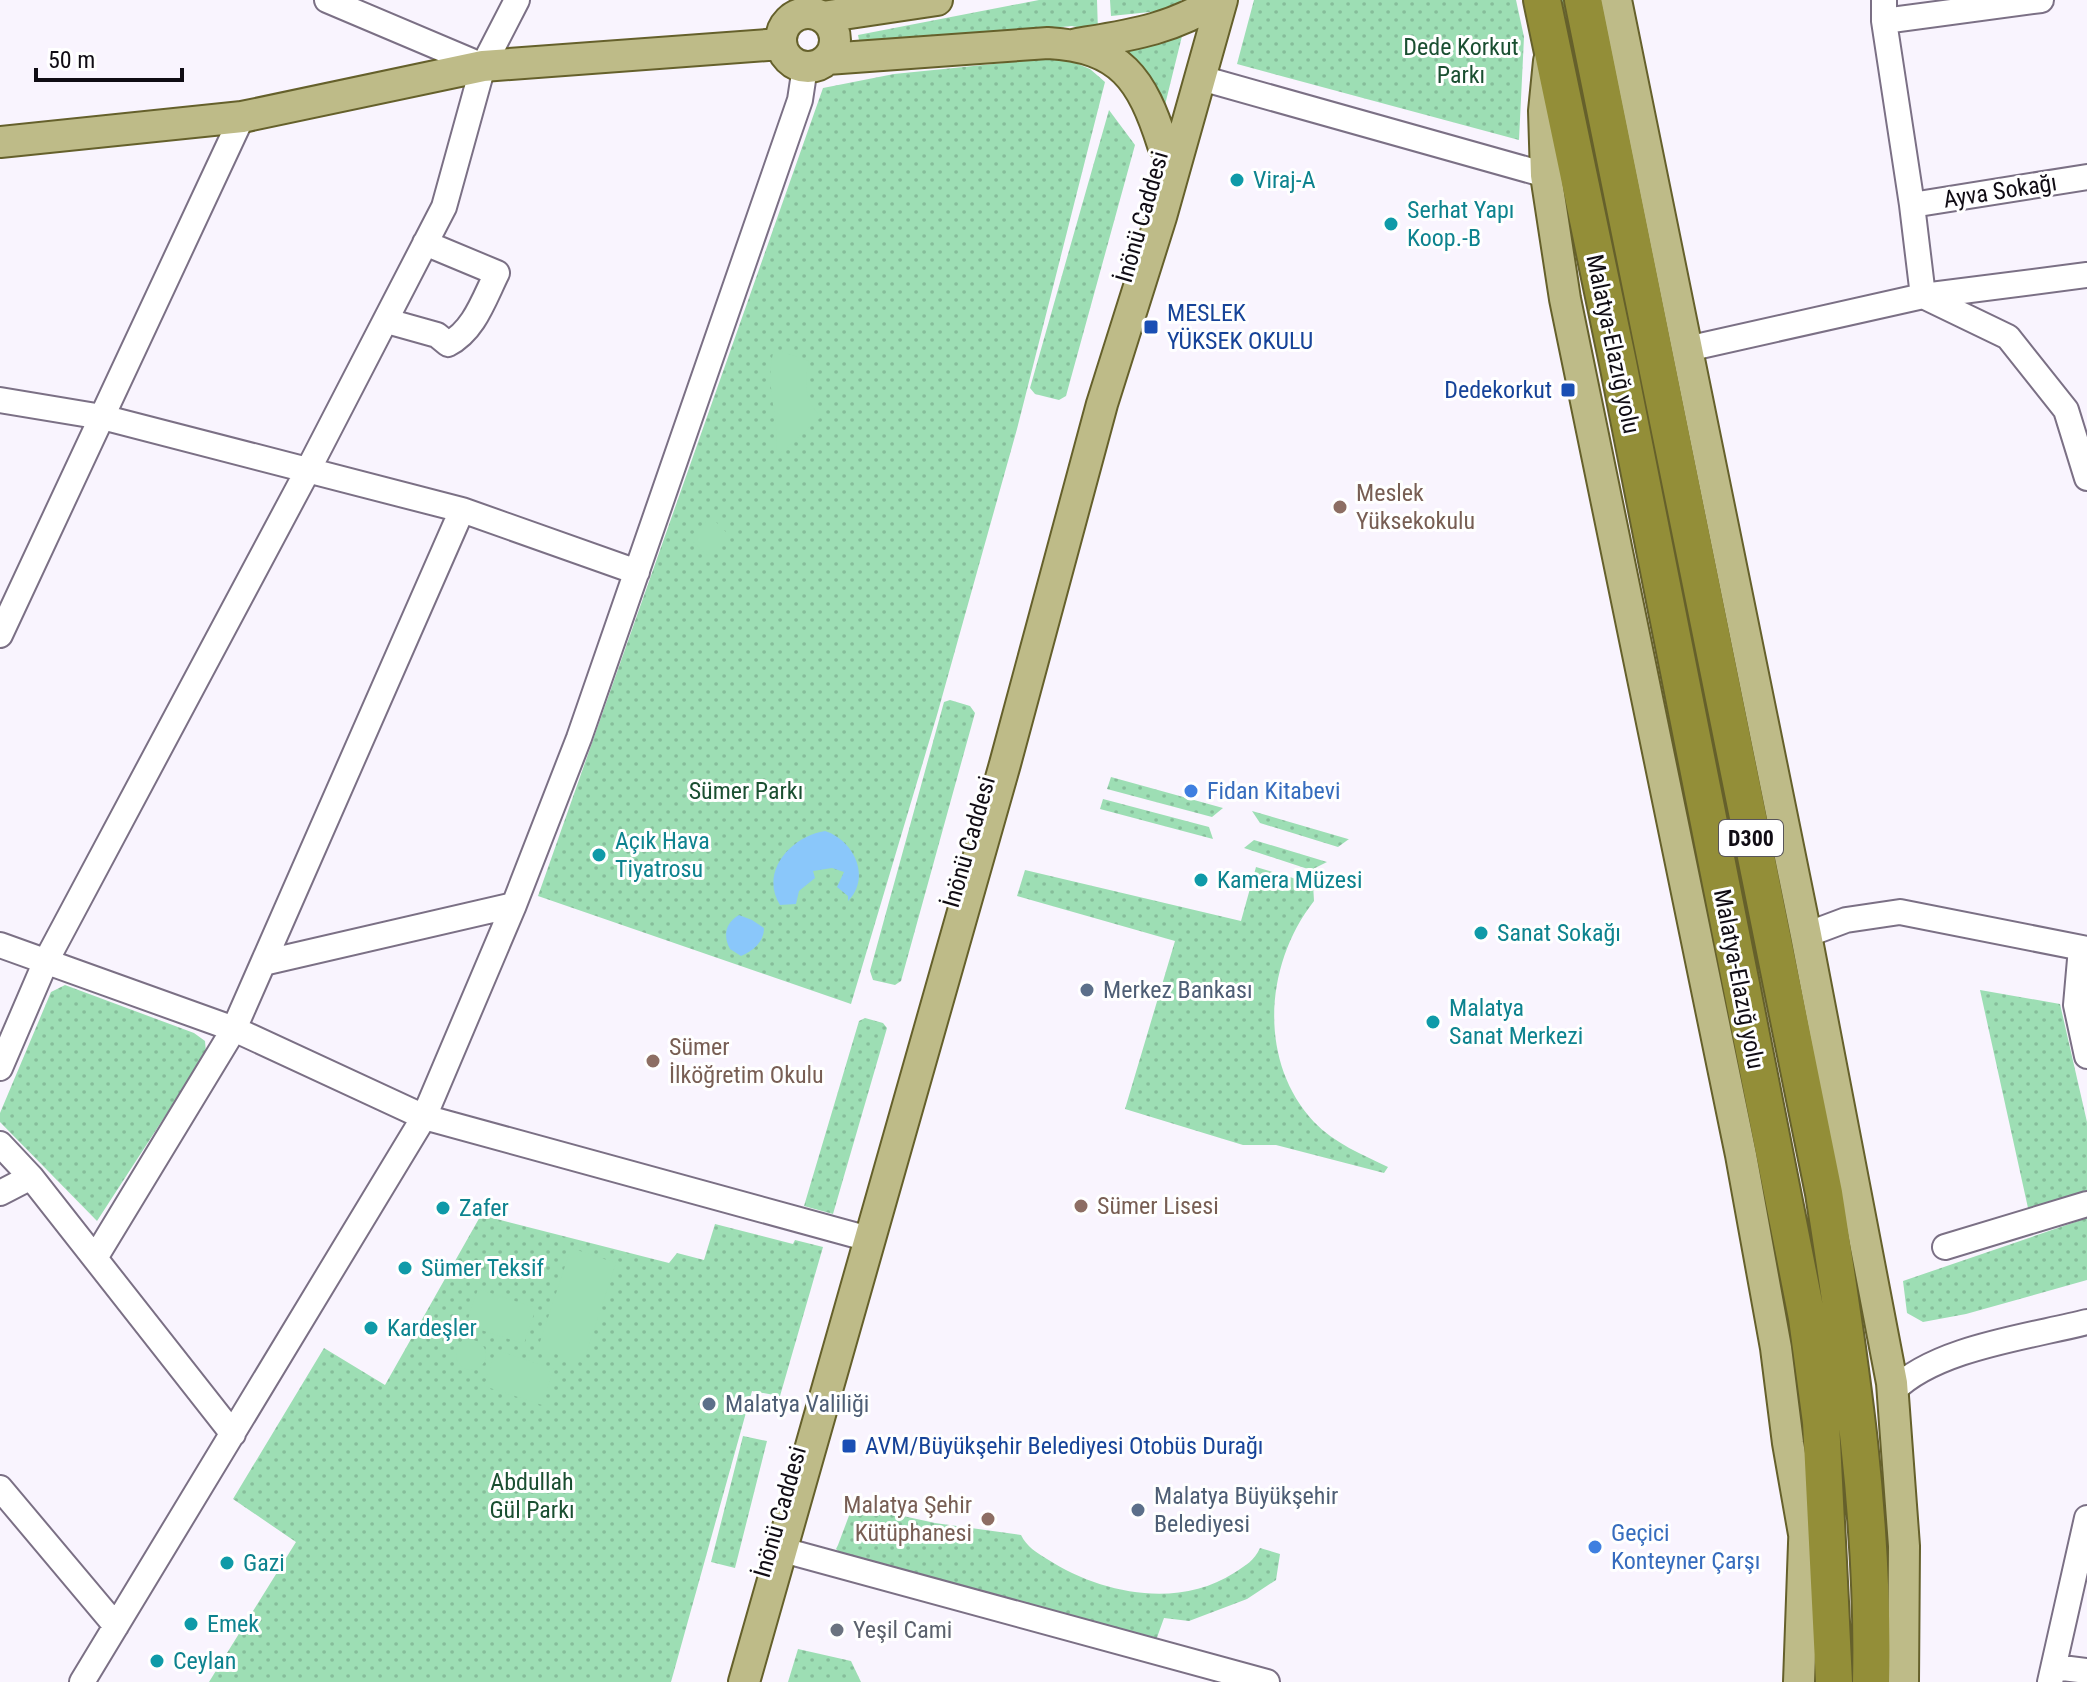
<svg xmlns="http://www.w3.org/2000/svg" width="2087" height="1682" font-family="'Roboto Condensed',sans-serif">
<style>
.grass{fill:url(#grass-dots)}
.pitch{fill:#9ddeb4}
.water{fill:#8ac7fa}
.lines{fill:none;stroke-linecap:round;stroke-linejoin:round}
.minor-casing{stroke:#7b7085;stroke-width:28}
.major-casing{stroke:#65602b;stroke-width:34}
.highway-casing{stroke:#65602b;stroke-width:40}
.minor{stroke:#fff;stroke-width:24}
.major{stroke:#bebb88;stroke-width:30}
.highway{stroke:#938e38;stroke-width:36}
.culture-dot{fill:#0f9aa8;stroke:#fff;stroke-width:3}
.transit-dot{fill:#1a4fb4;stroke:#fff;stroke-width:3}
.education-dot{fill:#8d6e63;stroke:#fff;stroke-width:3}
.shop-dot{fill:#3f7fe0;stroke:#fff;stroke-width:3}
.service-dot{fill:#5c6f8a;stroke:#fff;stroke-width:3}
.worship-dot{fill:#6b7280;stroke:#fff;stroke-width:3}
.labels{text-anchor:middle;stroke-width:6;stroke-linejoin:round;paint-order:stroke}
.shield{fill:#fff;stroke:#58555a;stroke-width:2}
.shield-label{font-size:22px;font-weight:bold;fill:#100c14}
.park-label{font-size:24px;fill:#1a4f31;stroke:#fff}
.culture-label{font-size:24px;fill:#0d838f;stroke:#fff;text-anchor:start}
.street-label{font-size:24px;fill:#100c14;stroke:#fff}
.transit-label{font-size:24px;fill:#164399;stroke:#fff;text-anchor:start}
.education-label{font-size:24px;fill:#785e54;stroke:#fff;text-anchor:start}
.shop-label{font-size:24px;fill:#366cbe;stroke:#fff;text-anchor:start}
.service-label{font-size:24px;fill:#4e5e75;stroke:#fff;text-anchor:start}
.worship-label{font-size:24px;fill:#5b616d;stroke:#fff;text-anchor:start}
</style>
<defs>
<pattern id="grass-dots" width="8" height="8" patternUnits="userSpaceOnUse" patternTransform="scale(2)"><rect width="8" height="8" fill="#9ddeb4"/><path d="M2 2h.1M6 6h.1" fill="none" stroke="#86bd9a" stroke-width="1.8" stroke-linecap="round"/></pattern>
</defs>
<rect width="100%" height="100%" fill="#f9f4fe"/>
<path class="grass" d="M1039 0H1097L1098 32 1072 26 860 45 858 35Z
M1110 0H1181L1179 9 1111 16Z
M1254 0H1516L1524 37 1519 140 1237 64Z
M1550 0H1567L1636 351 1625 354Z
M1184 28 1164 109 1117 46Z
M1061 57 1090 69 1105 82 1017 429 937 715 851 1004 538 896 823 88 894 74Z
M1109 110 1135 145 1066 396 1059 400 1035 394 1030 388Z
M950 700 970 706 975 713 901 981 895 985 873 980 870 971 944 702Z
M1111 777 1223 808 1212 817 1107 789Z
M1103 799 1209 827 1213 839 1100 809Z
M1252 811 1348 839H1349L1338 847 1260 823Z
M1254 840 1327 862 1311 870 1244 848Z
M1256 867 1313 884 1314 901C1265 963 1257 1061 1314 1122 1334 1143 1363 1155 1388 1167L1384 1173 1276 1145H1243L1125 1109 1175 941 1017 896 1025 870 1241 921Z
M65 985 194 1033 205 1041 206 1053 97 1221 0 1122V1113L51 992Z
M1980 990 2060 1004 2087 1122V1200L2030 1217Z
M865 1018 883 1023 887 1028 833 1214 804 1206 859 1021Z
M481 1215 669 1263 677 1253 704 1260 715 1224 793 1244 795 1240 823 1247 780 1396 752 1391 671 1682H209L296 1542 233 1499 324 1348 385 1385Z
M2087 1218V1280L1966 1314 1923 1322 1907 1313 1903 1281Z
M743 1436 767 1441 735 1568 711 1562Z
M853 1505 935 1523 1021 1535C1027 1547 1036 1552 1047 1559 1101 1594 1178 1609 1234 1573 1246 1565 1254 1561 1260 1548L1280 1554 1276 1580 1247 1599 1189 1621 1164 1618 1155 1643 839 1552 836 1549 838 1545Z
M798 1649 851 1661 861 1682H788Z"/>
<path class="pitch" d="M774 349 809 361C804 384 804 399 821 417L775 458C782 418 763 391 774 349Z
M711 517 729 535 708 556 689 538Z
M571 1248 616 1263 583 1363 538 1348Z
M478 1289 536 1308 524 1344 466 1325Z
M456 1355a15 15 0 1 1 30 0a15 15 0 1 1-30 0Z
M496 1350 554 1369 542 1405 484 1386Z"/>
<path class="water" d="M825 831C853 840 872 876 848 901V896L837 887 844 872 832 868 813 871 815 878 799 891 796 904 780 905C759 871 792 836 825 831Z
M739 915 752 920 764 928C764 942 753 951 741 956L730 949C723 936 725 923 739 915Z"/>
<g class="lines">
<g class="minor-casing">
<path id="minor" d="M327 0 483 66
M1884 0V21L1912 205 1923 296 2008 337 2066 410 2087 478
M1884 21 2041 0
M1201 78 1546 175
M1912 205 2087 177
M387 321 437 335 448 344C474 331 484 299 497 273L425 243
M1687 349 1923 296 2087 275
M0 400 102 417 462 510 263 963
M462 510 637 572
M0 635 242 117
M1806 935 1846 920 1900 912 2087 949
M0 945 234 1029 424 1117 869 1239
M2081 948 2076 1005 2087 1056
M0 1068 46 961 308 470 444 207 483 66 517 0
M0 1144 31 1177 233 1434
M0 1193 31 1177
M1945 1247 2087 1204
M95 1258 234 1029 263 963 514 905
M1893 1391C1935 1348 2028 1337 2087 1322
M0 1488 116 1626
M783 1550 1267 1682
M2054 1667 2087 1671
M82 1682 424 1117 514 905 579 738 800 100 805 67
M2050 1682 2087 1518"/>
</g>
<g class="major-casing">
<path id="major" d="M1616 0 1806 935 1892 1383 1904 1546 1903 1682
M781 40a27 27 0 1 1 54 0a27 27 0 1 1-54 0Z
M823 17 937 0
M1077 44C1131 35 1170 30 1218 0
M827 59 1048 43C1121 47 1142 79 1163 145
M1549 61 1544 111 1546 175 1565 299 1741 1155 1776 1348 1788 1443 1804 1534
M0 142 242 117 483 66 781 44
M744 1682 1005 764 1102 404 1161 217 1222 0
M1799 1682 1805 1516"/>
</g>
<g class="highway-casing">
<path id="highway" d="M1542 0 1618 363 1807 1318 1821 1422 1834 1682
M1583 0 1824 1193C1849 1355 1875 1518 1871 1682"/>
</g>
<use href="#minor" class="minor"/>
<use href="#major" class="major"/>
<use href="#highway" class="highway"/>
</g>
<g class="culture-dot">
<circle cx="1237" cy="180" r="8"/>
<circle cx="1391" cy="224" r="8"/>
<circle cx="599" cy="855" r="8"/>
<circle cx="1201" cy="880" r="8"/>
<circle cx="1481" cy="933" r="8"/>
<circle cx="1433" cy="1022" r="8"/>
<circle cx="443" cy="1208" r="8"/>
<circle cx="405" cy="1268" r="8"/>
<circle cx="371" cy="1328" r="8"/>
<circle cx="227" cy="1563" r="8"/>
<circle cx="191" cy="1624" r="8"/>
<circle cx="157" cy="1661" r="8"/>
</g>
<g class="transit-dot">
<rect x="1143" y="319" width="16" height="16" rx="4"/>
<rect x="1560" y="382" width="16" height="16" rx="4"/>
<rect x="841" y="1438" width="16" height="16" rx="4"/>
</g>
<g class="education-dot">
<circle cx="1340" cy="507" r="8"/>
<circle cx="653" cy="1061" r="8"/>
<circle cx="1081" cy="1206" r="8"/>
<circle cx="988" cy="1519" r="8"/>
</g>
<g class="shop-dot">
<circle cx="1191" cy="791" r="8"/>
<circle cx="1595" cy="1547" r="8"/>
</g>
<g class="service-dot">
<circle cx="1087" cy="990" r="8"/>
<circle cx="709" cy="1404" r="8"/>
<circle cx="1138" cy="1510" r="8"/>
</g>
<circle class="worship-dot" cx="837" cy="1630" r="8"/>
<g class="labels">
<rect class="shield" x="1719" y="820" width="64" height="36" rx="6"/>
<g class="shield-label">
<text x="1751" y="846">D300</text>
</g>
<g class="park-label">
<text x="1461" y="55">Dede Korkut<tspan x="1461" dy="28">Parkı</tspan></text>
<text x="746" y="799">Sümer Parkı</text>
<text x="532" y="1490">Abdullah<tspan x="532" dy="28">Gül Parkı</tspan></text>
</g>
<g class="culture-label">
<text x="1253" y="188">Viraj-A</text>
<text x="1407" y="218">Serhat Yapı<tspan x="1407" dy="28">Koop.-B</tspan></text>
<text x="615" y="849">Açık Hava<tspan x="615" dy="28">Tiyatrosu</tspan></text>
<text x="1217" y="888">Kamera Müzesi</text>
<text x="1497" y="941">Sanat Sokağı</text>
<text x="1449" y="1016">Malatya<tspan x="1449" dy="28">Sanat Merkezi</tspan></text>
<text x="459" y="1216">Zafer</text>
<text x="421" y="1276">Sümer Teksif</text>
<text x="387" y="1336">Kardeşler</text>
<text x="243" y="1571">Gazi</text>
<text x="207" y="1632">Emek</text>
<text x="173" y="1669">Ceylan</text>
</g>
<g class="street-label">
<text transform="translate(2000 191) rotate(-9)" y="8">Ayva Sokağı</text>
<text transform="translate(1142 217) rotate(-74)" y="8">İnönü Caddesi</text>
<text transform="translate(1613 344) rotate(78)" y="8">Malatya-Elazığ yolu</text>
<text transform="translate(969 842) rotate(-74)" y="8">İnönü Caddesi</text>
<text transform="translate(1739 979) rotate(79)" y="8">Malatya-Elazığ yolu</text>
<text transform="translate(780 1512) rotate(-74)" y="8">İnönü Caddesi</text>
</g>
<g class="transit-label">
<text x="1167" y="321">MESLEK<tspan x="1167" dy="28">YÜKSEK OKULU</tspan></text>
<text x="1552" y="398" text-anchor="end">Dedekorkut</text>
<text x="865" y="1454">AVM/Büyükşehir Belediyesi Otobüs Durağı</text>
</g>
<g class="education-label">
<text x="1356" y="501">Meslek<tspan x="1356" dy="28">Yüksekokulu</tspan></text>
<text x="669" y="1055">Sümer<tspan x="669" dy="28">İlköğretim Okulu</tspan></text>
<text x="1097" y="1214">Sümer Lisesi</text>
<text x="972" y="1513" text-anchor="end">Malatya Şehir<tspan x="972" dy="28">Kütüphanesi</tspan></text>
</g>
<g class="shop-label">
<text x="1207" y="799">Fidan Kitabevi</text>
<text x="1611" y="1541">Geçici<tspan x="1611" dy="28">Konteyner Çarşı</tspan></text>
</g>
<g class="service-label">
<text x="1103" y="998">Merkez Bankası</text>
<text x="725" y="1412">Malatya Valiliği</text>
<text x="1154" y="1504">Malatya Büyükşehir<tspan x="1154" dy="28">Belediyesi</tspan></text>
</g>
<g class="worship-label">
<text x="853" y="1638">Yeşil Cami</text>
</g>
</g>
<path d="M36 68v12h146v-12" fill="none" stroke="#100c14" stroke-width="4"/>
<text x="48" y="68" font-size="24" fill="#100c14" stroke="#ffffff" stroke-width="6" paint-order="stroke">50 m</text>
</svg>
